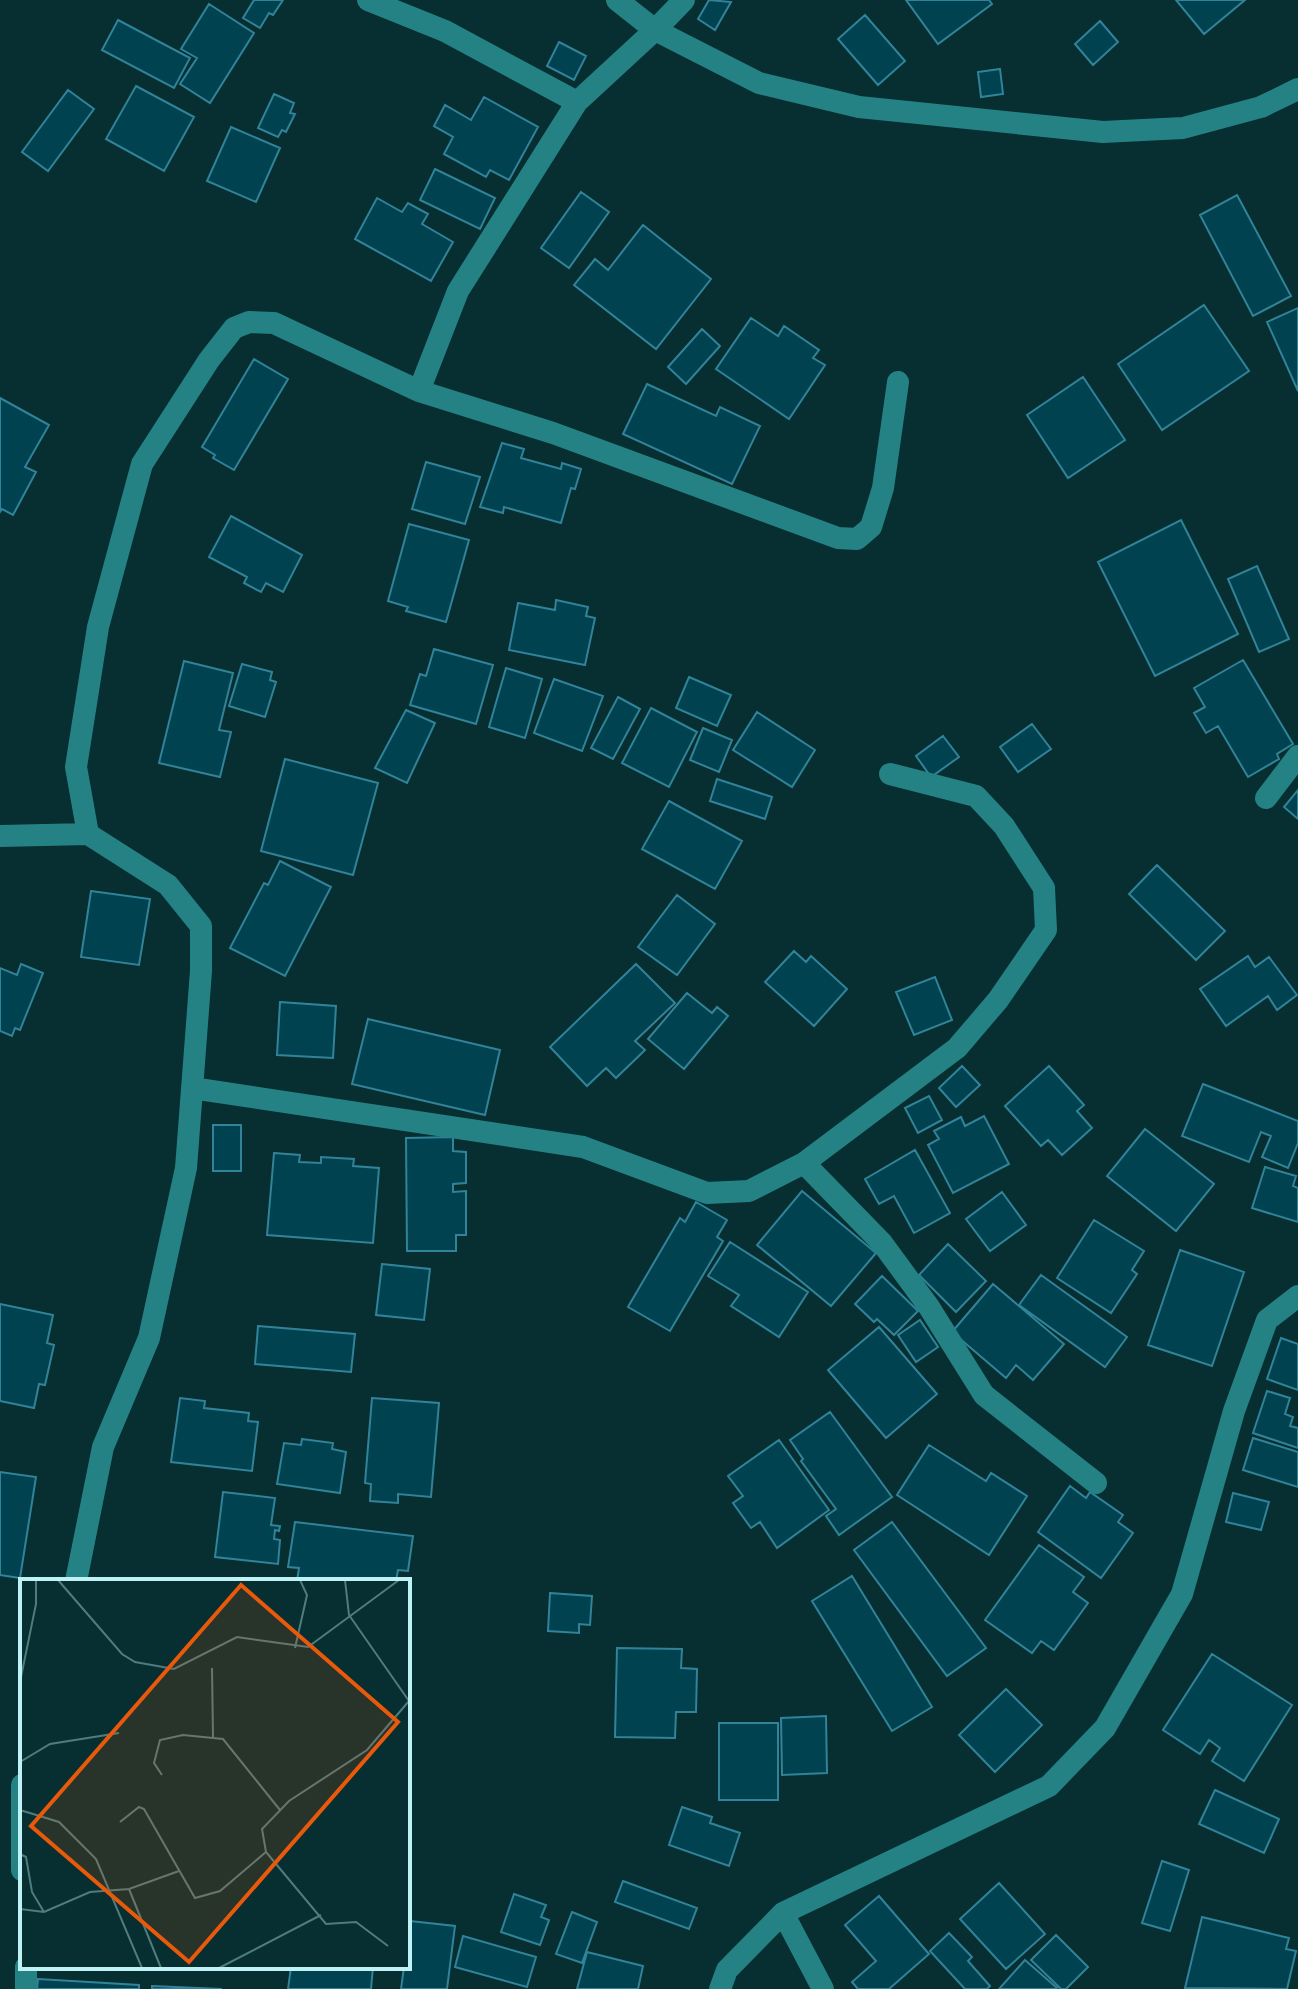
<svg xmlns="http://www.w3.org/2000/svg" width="1298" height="1989" font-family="Bitter,serif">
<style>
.building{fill:#014251;stroke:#318399;stroke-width:2}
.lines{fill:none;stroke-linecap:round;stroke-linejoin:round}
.minor{stroke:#248285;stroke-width:22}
.inset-road{fill:none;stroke:#507c7e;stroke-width:2}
.view{fill:#e8590c;fill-opacity:0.15;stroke:#e8590c;stroke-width:4}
.inset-edge{fill:none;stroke:#bef2f4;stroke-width:4}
</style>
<rect width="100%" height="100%" fill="#072e30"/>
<path class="building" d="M254 0H283L273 15 269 13 260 28 243 18Z
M709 0 731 2 715 30 698 19Z
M906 0H989L992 4 938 44Z
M1176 0H1245L1204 34Z
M209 4 254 33 210 103 180 84 197 58 181 49Z
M865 15 905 61 878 85 838 39Z
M118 20 190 58 174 88 102 50Z
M1100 21 1118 42 1093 65 1075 44Z
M559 42 586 56 574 80 547 66Z
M1000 69 1003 94 981 97 978 72Z
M136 86 194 117 164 171 106 139Z
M68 90 94 109 48 171 22 152Z
M274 94 294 103 290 113 295 114 286 132 282 130 278 137 258 128Z
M484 97 538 127 509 180 490 170 486 177 444 154 453 137 434 126 445 105 471 120Z
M231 127 280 148 256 202 207 181Z
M435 169 495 198 480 229 420 200Z
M581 192 609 212 569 268 541 248Z
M1237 195 1291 296 1253 316 1200 215Z
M377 198 402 212 408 203 428 214 422 224 453 242 431 281 355 239Z
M643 225 711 279 656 349 574 285 595 259 608 270Z
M1204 305 1249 371 1162 430 1118 364Z
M1298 308V391L1267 322Z
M751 318 778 336 784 326 819 350 813 358 825 365 789 419 716 369Z
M702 329 720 346 686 384 668 367Z
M254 359 288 379 234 470 213 458 215 455 202 447Z
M1083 377 1125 440 1068 478 1027 415Z
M647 384 716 416 720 407 760 426 732 484 623 434Z
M0 398 49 425 25 467 36 472 13 515 2 509 0 512Z
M502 443 524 449 521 458 561 469 562 463 581 469 575 489 571 488 561 523 504 507 503 513 480 507Z
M426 462 480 477 465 524 412 509Z
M231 516 302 555 283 592 266 583 261 592 244 583 247 577 209 557Z
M1181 520 1238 634 1155 676 1098 562Z
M409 524 469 540 446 622 406 611 408 607 388 601Z
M1257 566 1289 639 1259 652 1228 579Z
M556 600 588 607 586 616 595 618 585 665 509 650 518 603 555 610Z
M434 649 493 665 476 724 410 705 420 674 426 676Z
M1243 660 1293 744 1277 754 1279 759 1248 777 1218 726 1206 733 1194 713 1205 707 1194 688Z
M184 661 233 673 219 730 231 732 220 777 159 763Z
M242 664 272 672 270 680 276 682 265 717 229 706Z
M506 668 542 679 525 738 489 727Z
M689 677 731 695 717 726 676 708Z
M554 679 603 696 582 751 534 733Z
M618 697 640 709 613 759 591 748Z
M651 708 697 732 669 787 622 763Z
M406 710 435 723 407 783 375 768Z
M757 712 815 750 792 787 733 750Z
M1032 724 1051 749 1018 772 1000 747Z
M703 728 732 740 719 772 690 760Z
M943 736 959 757 931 777 916 756Z
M285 759 378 783 353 875 261 851Z
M717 779 772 797 765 819 710 801Z
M1298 790V819L1284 807Z
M669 801 742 841 715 889 642 849Z
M280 861 331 887 285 976 230 948 264 883 268 885Z
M1157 865 1225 931 1196 960 1129 894Z
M91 891 150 899 139 965 81 957Z
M677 895 715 924 677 975 638 947Z
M794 951 806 962 811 956 847 989 814 1026 765 982Z
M1248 956 1255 967 1269 957 1297 995 1277 1010 1268 996 1226 1026 1200 989Z
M21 964 43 973 20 1030 15 1028 12 1036 0 1031V968L17 975Z
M636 964 675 1003 635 1041 645 1050 616 1078 606 1068 587 1086 550 1047Z
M935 977 952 1020 914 1035 896 992Z
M687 993 712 1013 717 1007 728 1016 684 1069 648 1039Z
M280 1002 336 1006 333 1058 277 1055Z
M368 1019 500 1050 485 1115 352 1084Z
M962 1066 980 1085 956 1107 939 1088Z
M1049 1066 1084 1105 1077 1111 1092 1128 1062 1155 1048 1140 1041 1146 1005 1106Z
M1203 1084 1298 1121V1143L1288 1168 1262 1157 1271 1136 1261 1132 1249 1162 1182 1136Z
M929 1096 942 1120 918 1133 905 1108Z
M984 1116 1009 1164 953 1193 928 1145 939 1139 934 1131 961 1117 965 1126Z
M213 1125H241V1171H213Z
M1145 1129 1214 1184 1176 1231 1107 1176Z
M453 1137V1151L466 1152V1183L453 1184V1192L466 1191V1235H456V1251H407L406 1138Z
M915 1150 950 1213 914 1233 894 1196 879 1204 865 1179Z
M274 1153 300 1155 299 1162 321 1163V1157L354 1159 353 1166 379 1168 373 1243 267 1235Z
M1265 1167 1296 1176 1293 1186 1298 1188V1222L1252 1208Z
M802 1191 876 1253 831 1306 757 1245Z
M1002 1192 1026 1225 990 1251 966 1219Z
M696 1202 727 1220 717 1237 723 1241 670 1331 628 1307 680 1218 685 1222Z
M1094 1220 1144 1251 1132 1270 1137 1274 1111 1313 1057 1278Z
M730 1242 808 1292 779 1337 731 1306 739 1295 708 1276Z
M948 1244 986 1281 956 1312 919 1275Z
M1180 1250 1244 1272 1212 1366 1148 1345Z
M382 1264 430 1269 424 1320 376 1315Z
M1041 1275 1127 1337 1105 1367 1019 1305Z
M882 1276 918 1311 894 1335 877 1319 874 1322 855 1304Z
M993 1284 1064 1344 1033 1380 1016 1365 1006 1378 952 1332Z
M0 1304 53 1315 47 1343 54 1345 45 1385 39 1384 34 1408 0 1401Z
M920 1320 938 1347 916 1362 898 1335Z
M258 1326 355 1334 351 1372 255 1364Z
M879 1327 937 1394 886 1438 828 1370Z
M1281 1338 1298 1344V1390L1267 1379Z
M1267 1391 1290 1398 1285 1414 1293 1417 1290 1426 1298 1428V1448L1253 1433Z
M180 1398 205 1401 204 1408 249 1413 248 1421 258 1422 252 1471 171 1462Z
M372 1398 439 1403 431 1497 398 1494V1503L370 1501 371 1484 365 1483Z
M830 1412 892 1497 839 1535 826 1516 836 1509 801 1461 803 1459 790 1440Z
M1253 1438 1298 1452V1487L1243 1470Z
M302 1439 333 1443 332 1449 346 1452 340 1493 277 1484 284 1443 301 1445Z
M779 1440 829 1510 777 1548 760 1522 751 1528 733 1503 743 1496 728 1476Z
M929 1445 986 1481 991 1473 1027 1496 989 1555 897 1495Z
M0 1472 36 1477 20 1578 0 1575Z
M1070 1486 1086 1498 1090 1492 1123 1515 1118 1522 1133 1533 1101 1578 1038 1532Z
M223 1492 275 1498 271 1525 280 1526 279 1531 275 1530 274 1539 280 1540 278 1564 215 1557Z
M1233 1493 1269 1502 1261 1530 1226 1522Z
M295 1522 413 1536 408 1571 398 1570 396 1581H297L299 1568 288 1567Z
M892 1522 986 1648 947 1676 854 1550Z
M1039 1545 1084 1577 1073 1592 1088 1603 1054 1650 1041 1641 1032 1653 985 1620Z
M852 1576 932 1707 892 1731 812 1601Z
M550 1593 592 1596 590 1625 579 1624V1633L548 1631Z
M617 1648 682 1649 681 1668 697 1669 696 1712H676L675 1738 615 1737Z
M1212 1654 1292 1705 1244 1781 1212 1761 1220 1748 1209 1740 1200 1754 1163 1730Z
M1006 1689 1042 1725 995 1772 959 1735Z
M826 1716 827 1773 782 1775 781 1718Z
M719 1723H778V1800H719Z
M1215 1790 1279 1819 1264 1853 1199 1824Z
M682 1807 712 1817 710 1823 740 1833 729 1866 669 1845Z
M1162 1861 1189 1870 1170 1931 1142 1923Z
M623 1881 697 1908 689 1929 615 1902Z
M999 1883 1045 1934 1006 1969 960 1919Z
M514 1894 546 1905 541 1917 549 1920 540 1945 501 1932Z
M879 1896 929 1954 889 1989H858L852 1982 876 1961 845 1925Z
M572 1912 597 1922 582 1963 556 1954Z
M1202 1917 1289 1938 1286 1949 1296 1951 1287 1989 1185 1988Z
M410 1921 455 1926 447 1989H401L404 1967H408Z
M949 1933 972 1957 968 1961 990 1986 987 1989H965L930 1951Z
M1056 1935 1088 1967 1066 1989H1061L1031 1960Z
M463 1936 536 1957 527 1987 455 1967Z
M587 1952 643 1966 638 1989H577Z
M1025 1960 1057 1988 1056 1989H999Z
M291 1967H373L371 1989H288Z
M38 1979 139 1985V1989H37Z
M152 1986 222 1989H152Z"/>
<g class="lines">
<path class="minor" d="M368 0 445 31 577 102
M617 0 655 30 759 83 859 107 1103 132 1183 128 1261 107 1298 89
M419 391 458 291 577 102 655 30 684 0
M1266 798 1298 756
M88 834 76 767 98 627 142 464 209 360 234 328 249 322 274 323 419 391 553 433 838 538 857 539 871 527 883 488 898 382
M0 836 88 834 168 885 201 926V971L186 1168 149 1338 103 1447 76 1581
M192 1088 583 1147 707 1193 749 1191 804 1163 957 1048 998 1000 1046 930 1044 888 1004 826 976 796 890 774
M804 1163 882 1243 929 1307 984 1395 1096 1483
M22 1785V1870
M783 1913 823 1989
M26 1967V1989
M720 1989 727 1970 783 1913 1049 1786 1105 1728 1182 1594 1234 1411 1267 1320 1298 1296"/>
</g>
<g transform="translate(20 1579)">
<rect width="390" height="390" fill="#072e30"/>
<path class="inset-road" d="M38 1 102 75 115 83 154 90 217 58 288 68 379 1M325 1 329 36 389 122M275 69 287 16 280 1M192 89 193 158M0 103 16 25V1M0 183 30 165 99 154M142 196 134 184 140 161 163 156 203 160 260 231M0 231 39 243 76 280 122 389M100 243 119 228 124 230 175 319 200 312 246 273M0 275 6 278 12 313 24 333M109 310 141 389M0 330 24 333 70 313 109 310 159 292M368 367 336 343 306 345 246 273 242 250 269 222 347 171 389 122M199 389 301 336"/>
<path class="view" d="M221 6 378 143 169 383 11 247Z"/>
<rect width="390" height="390" class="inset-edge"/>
</g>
</svg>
